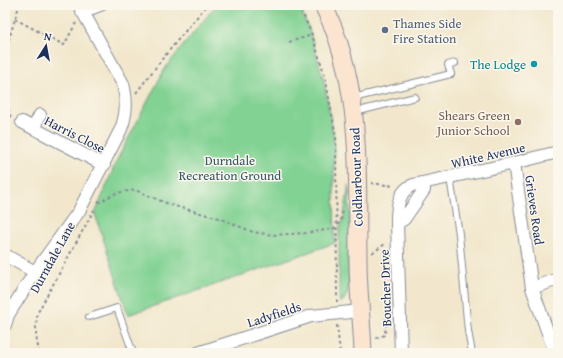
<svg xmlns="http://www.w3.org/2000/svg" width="563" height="358" font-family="'Gentium Book Plus',serif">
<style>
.green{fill:#81d293;stroke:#4e8078}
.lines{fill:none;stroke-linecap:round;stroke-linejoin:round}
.lane-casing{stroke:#868b95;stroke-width:8}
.street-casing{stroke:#868b95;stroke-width:14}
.secondary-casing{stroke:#868b95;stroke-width:19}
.path{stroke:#868b95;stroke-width:2;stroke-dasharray:3 3;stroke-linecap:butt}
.lane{stroke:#fff;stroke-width:6}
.street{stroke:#fff;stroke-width:12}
.secondary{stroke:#fce5d0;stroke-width:17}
.service-dot{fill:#5c6f8a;stroke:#fbf7ec;stroke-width:1.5}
.culture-dot{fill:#0f9aa8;stroke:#fbf7ec;stroke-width:1.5}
.education-dot{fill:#8d6e63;stroke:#fbf7ec;stroke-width:1.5}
.labels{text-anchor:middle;stroke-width:3;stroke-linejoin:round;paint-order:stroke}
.service-label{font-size:13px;fill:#4e5e75;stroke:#fbf7ec;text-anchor:start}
.culture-label{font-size:13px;fill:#0d838f;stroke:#fbf7ec;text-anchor:end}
.education-label{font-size:13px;fill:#785e54;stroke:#fbf7ec;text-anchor:end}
.street-label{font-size:13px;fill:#1b2f5e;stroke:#fbf7ec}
.park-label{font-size:13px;fill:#34586b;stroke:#fbf7ec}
</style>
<rect width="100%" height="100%" fill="#fbf7ec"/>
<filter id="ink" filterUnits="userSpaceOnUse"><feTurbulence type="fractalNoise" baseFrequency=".025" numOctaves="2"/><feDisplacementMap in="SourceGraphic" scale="8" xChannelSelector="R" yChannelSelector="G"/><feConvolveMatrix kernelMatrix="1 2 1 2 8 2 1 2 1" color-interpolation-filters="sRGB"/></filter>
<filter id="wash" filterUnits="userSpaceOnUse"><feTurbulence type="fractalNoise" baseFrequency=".012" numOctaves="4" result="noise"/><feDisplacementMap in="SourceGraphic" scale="16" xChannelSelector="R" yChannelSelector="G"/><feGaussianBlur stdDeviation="0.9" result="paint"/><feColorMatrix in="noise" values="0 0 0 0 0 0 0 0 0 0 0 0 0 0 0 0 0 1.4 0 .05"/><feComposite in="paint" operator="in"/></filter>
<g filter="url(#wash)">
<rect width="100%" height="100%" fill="#f2e7cc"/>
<path class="green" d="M216 5H298L309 29 324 81 334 137V193L335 243 128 315 95 214 116 162 163 72 169 63Z
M349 185 351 256 348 258C348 271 353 296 340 303L339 296V230L343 221Z"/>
</g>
<g filter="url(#ink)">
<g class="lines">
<g class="lane-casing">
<path id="lane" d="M353 98 451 74 448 65 455 63
M355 112 415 97
M450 178 459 234 468 331 472 353
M89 317 117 308 133 353"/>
</g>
<g class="street-casing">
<path id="street" d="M82 12 100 5
M40 115 33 128 104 165
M22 122 33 128
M514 163 532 288 555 353
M397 222 401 221 404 219 424 190V183
M5 255 35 272
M532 288 558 279
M5 325 8 315 35 272 79 211 121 129C127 113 127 100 123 84L79 5
M198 353 311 316 361 311
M401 353 397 222C397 207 398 191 413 185L514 163 558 152"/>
</g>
<g class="secondary-casing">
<path id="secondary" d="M323 5C363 82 357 175 358 259 358 290 362 322 363 353"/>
</g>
<path class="path" d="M299 5 312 35 325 76 336 138 337 302
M341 10 350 5
M15 19 64 45 76 23
M289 42 312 35
M5 52 19 6 13 5
M5 85 6 99 11 119
M136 93 163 58 207 5
M371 183 394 186
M98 201 100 202 116 193 135 190 171 205 219 218 253 232 273 235 306 233 333 229 340 223 343 210
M372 253 385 244
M337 325 340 353
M376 338 385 335 387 300
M40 353C35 339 35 326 38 312L94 210"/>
<use href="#lane" class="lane"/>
<use href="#street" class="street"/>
<use href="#secondary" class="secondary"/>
</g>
</g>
<circle class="service-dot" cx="385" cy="30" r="4"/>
<circle class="culture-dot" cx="534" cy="64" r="4"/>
<circle class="education-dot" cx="518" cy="122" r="4"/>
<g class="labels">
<g class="service-label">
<text x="393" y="28">Thames Side<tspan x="393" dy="15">Fire Station</tspan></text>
</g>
<g class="culture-label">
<text x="526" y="69">The Lodge</text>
</g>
<g class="education-label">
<text x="510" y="120">Shears Green<tspan x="510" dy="15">Junior School</tspan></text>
</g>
<g class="street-label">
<text transform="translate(75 134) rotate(27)" y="5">Harris Close</text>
<text transform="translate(488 155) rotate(-13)" y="5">White Avenue</text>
<text transform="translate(356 177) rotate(-92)" y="5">Coldharbour Road</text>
<text transform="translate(535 210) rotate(82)" y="5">Grieves Road</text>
<text transform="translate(52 257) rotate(-61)" y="5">Durndale Lane</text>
<text transform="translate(385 288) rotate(-92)" y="5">Boucher Drive</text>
<text transform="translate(274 314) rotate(-18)" y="5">Ladyfields</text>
</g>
<g class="park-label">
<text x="230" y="165">Durndale<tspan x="230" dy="15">Recreation Ground</tspan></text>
</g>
</g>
<rect width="563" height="358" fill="none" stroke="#fbf7ec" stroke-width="20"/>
<g transform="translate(46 46) rotate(11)" stroke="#fbf7ec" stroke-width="3" paint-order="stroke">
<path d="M0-3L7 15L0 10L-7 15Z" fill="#1b2f5e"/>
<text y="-6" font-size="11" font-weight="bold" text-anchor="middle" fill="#1b2f5e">N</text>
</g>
</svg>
